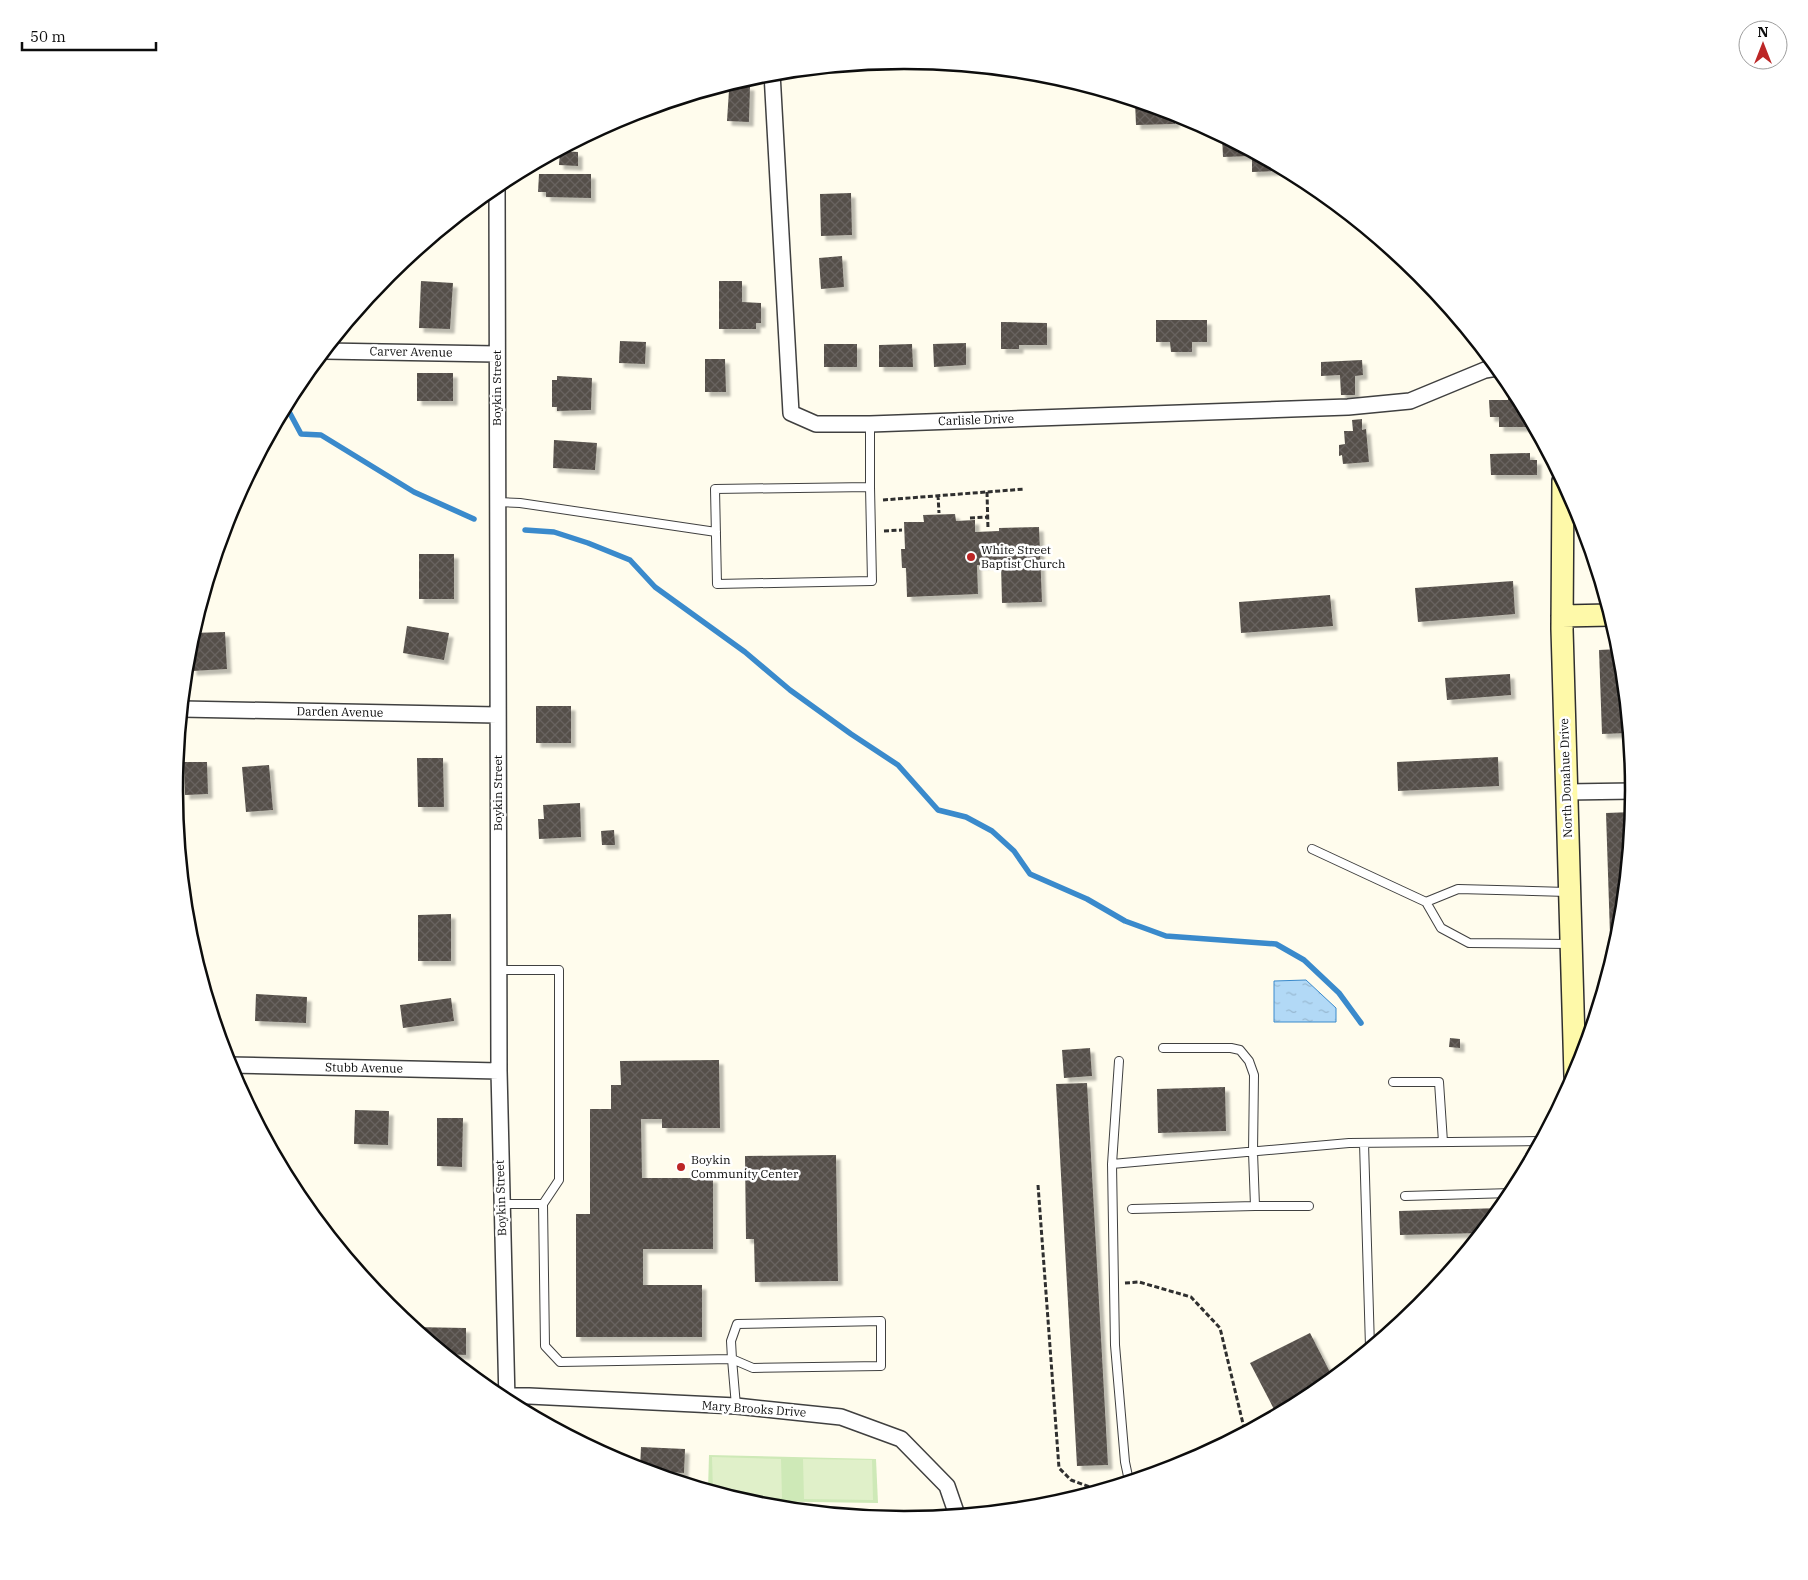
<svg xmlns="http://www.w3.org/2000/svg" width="1808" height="1580" font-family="'IBM Plex Serif',serif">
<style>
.park{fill:#cee9b7}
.pitch{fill:#e0f0c9}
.water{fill:url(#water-ripples);stroke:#3a8acc}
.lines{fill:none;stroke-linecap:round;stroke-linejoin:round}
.stream{stroke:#3a8acc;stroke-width:5.5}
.building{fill:url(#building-cross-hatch);filter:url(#shadow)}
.lane-casing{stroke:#404040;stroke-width:10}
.street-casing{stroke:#404040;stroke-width:18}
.secondary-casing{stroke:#2f2f2f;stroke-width:24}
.path{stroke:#2f2f2f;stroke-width:3;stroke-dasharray:5 2.5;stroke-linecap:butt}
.lane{stroke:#fff;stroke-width:8}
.street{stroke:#fff;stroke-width:15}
.secondary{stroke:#fef9a9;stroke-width:21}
.poi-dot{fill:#bc2626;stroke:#fff;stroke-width:2}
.labels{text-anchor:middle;stroke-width:5;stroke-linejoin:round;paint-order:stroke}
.street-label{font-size:12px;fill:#0d0d0d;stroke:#fff}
.poi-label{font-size:12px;fill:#0d0d0d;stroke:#fff;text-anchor:start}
.rim{fill:none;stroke:#0d0d0d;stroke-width:2.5}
</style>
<defs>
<pattern id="water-ripples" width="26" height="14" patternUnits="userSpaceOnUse" patternTransform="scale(1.25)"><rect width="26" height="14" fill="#b2d9f6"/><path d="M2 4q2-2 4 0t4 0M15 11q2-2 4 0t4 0" fill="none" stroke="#98b9d2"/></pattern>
<pattern id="building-cross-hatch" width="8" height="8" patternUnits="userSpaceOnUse" patternTransform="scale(1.25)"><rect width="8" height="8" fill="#554f49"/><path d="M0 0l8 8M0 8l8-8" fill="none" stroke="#68645f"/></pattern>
<filter id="shadow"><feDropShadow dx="4.5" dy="4.5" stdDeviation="1" flood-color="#0004"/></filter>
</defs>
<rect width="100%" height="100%" fill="#fffced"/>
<path class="park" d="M709 1455 876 1459 878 1503 747 1501 708 1490Z"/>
<path class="pitch" d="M712 1457 781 1459 782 1498 732 1497 713 1491Z
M803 1459 872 1460 873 1500 804 1499Z"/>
<path class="water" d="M1306 980 1336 1008V1022H1274V981Z"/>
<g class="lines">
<path class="stream" d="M286 406 301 434 321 435 414 492 474 519
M525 530 554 532 588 543 630 560 655 587 745 652 790 690 851 734 898 765 938 810 966 817 992 831 1014 851 1030 874 1087 899 1125 921 1166 936 1276 944 1304 960 1339 993 1361 1023"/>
</g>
<path class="building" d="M731 85 750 86 749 122 727 121 729 90H731Z
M1135 101 1175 113V124L1136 125Z
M1222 136 1275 164V171L1252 172V156L1223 157Z
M560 151 578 152V166L559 165Z
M539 174H591V198L546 197V192H538Z
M851 193 852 235 821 236 820 194Z
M842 256 844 287 821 289 819 258Z
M421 281 453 283 450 329 419 328Z
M719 281H742V302L761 303V323H756V329H719Z
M1156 320H1207V342H1192V352H1171L1170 342H1156Z
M1001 322 1047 323V345H1019V349H1001Z
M620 341 646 342 645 364 619 363Z
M966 343V365L934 367 933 344Z
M824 344H857V367H824Z
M912 344 913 367H879V345Z
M705 359H725L726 392H705Z
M1362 360 1363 375 1355 376V395H1341L1340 375 1321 376V362Z
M417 373H453V401H417Z
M557 376 592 378 591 410 557 411V407H552V380H557Z
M1508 393H1516L1529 418V427H1499V417H1490L1489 400H1508Z
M1362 419V430L1366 429 1369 462 1343 464 1342 455 1339 456V445L1345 444 1344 431H1353L1352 420Z
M554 440 597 443 595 470 553 468Z
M1530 453V460H1537V475H1491L1490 454Z
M955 514 956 521 975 520V532L999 531V528L1039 527 1042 602 1002 603 1001 564 977 565 978 594 907 597 906 568H902L901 549H905L904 522H924L923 515Z
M419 554H454V599H419Z
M1513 581 1515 614 1418 622 1415 588Z
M1330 595 1333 626 1241 633 1239 602Z
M407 626 449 633 444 660 403 653Z
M225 632 227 669 192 671 190 640 192 633Z
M1620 649 1628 733 1602 734 1599 650Z
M1510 674 1511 695 1447 700 1445 678Z
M536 706H571V743H536Z
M1498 757 1499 786 1398 791 1397 762Z
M417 758H443L444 807H418Z
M184 762H207L208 794 185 795Z
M269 765 273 810 246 812 242 767Z
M580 803 581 837 539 839 538 819H544L543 805Z
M1632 812 1620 933 1619 935H1610L1606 813Z
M614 830 615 845H602L601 831Z
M451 914V961H418V915Z
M256 994 307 997 306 1023 255 1021Z
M451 998 454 1021 403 1028 400 1005Z
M1450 1038 1460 1039V1048L1449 1047Z
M1090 1048 1092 1076 1064 1078 1062 1050Z
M719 1060 720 1128H662V1119H641L642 1178H713V1249H643V1285H702V1337H576V1214H590V1109H611V1085H621L620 1061Z
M1087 1083 1108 1465 1077 1466 1056 1084Z
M1225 1087 1226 1131 1158 1133 1157 1089Z
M355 1110 389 1111 388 1145 354 1144Z
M437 1118H463L462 1167 437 1166Z
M836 1155 838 1281 755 1282 754 1239H746L745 1156Z
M1501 1208 1481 1233 1400 1235 1399 1211Z
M413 1327 466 1328V1355L447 1354Z
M1310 1333 1333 1378 1309 1397 1277 1415 1250 1363Z
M641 1447 685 1449 684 1473 646 1471 640 1469Z"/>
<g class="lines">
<g class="lane-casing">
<path id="lane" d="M870 487 872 581 717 584 715 489Z
M870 487V424
M497 502 520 503 716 532
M1312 849 1426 902 1458 889 1567 892
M1426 902 1441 928 1469 943 1570 944
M498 970H559V1180L543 1204
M1119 1061 1112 1164 1115 1345 1125 1462 1129 1481
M1393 1082H1439L1443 1142
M1364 1143 1370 1347
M1112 1164 1349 1143 1540 1141
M1405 1196 1512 1193
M502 1204H543L545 1346 560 1362 732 1359 736 1406
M1255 1206H1309
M1132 1209 1255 1206 1253 1152 1254 1075 1249 1061 1240 1050 1231 1048H1163
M881 1321V1366L753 1368 732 1359 731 1341 737 1324Z"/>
</g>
<g class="street-casing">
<path id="street" d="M772 73 791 413 816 424H870L1348 407 1410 401 1485 370 1497 368
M497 184 499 1071 507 1401
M325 351 496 354
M182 709 497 715
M1566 792 1634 791
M228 1065 499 1071
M498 1396H529L736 1406 841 1417 901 1439 947 1486 957 1515"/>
</g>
<g class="secondary-casing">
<path id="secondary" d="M1563 481 1562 629 1575 1076
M1562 616 1610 615"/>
</g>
<path class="path" d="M987 492 988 529
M938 495 939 513
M883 500 1025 489
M970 518 988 517
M884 531 902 530
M1038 1185 1059 1468 1071 1480 1098 1490
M1125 1283 1139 1282 1191 1297 1220 1328 1245 1432"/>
<use href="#lane" class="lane"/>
<use href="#street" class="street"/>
<use href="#secondary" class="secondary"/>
</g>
<g class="poi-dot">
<circle cx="971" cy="557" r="5"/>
<circle cx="681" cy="1167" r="5"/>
</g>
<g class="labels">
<g class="street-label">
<text transform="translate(411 352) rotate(1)" y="4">Carver Avenue</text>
<text transform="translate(497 388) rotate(-90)" y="4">Boykin Street</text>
<text transform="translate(976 420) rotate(-2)" y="4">Carlisle Drive</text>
<text transform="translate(340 712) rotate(1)" y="4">Darden Avenue</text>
<text transform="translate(1566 778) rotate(-92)" y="4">North Donahue Drive</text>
<text transform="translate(498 793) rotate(-90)" y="4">Boykin Street</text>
<text transform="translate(364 1068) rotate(1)" y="4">Stubb Avenue</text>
<text transform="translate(501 1198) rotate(-92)" y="4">Boykin Street</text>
<text transform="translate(754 1409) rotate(4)" y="4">Mary Brooks Drive</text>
</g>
<g class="poi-label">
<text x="981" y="554">White Street<tspan x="981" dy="14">Baptist Church</tspan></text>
<text x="691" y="1164">Boykin<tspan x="691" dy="14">Community Center</tspan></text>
</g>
</g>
<path d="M0 0H1808V1580H0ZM183 790a721 721 0 1 1 1442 0a721 721 0 1 1-1442 0Z" fill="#fff" fill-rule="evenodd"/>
<path class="rim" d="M183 790a721 721 0 1 1 1442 0a721 721 0 1 1-1442 0Z"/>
<g transform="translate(1763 45)"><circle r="24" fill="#ffffff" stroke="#9e9e9e"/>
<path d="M0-4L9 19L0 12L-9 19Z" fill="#bc2626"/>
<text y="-8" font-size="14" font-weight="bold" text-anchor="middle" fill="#0d0d0d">N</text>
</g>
<path d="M22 42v8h134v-8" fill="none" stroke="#0d0d0d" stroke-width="2.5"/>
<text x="30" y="42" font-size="15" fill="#0d0d0d" stroke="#ffffff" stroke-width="4" paint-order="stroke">50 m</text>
</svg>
